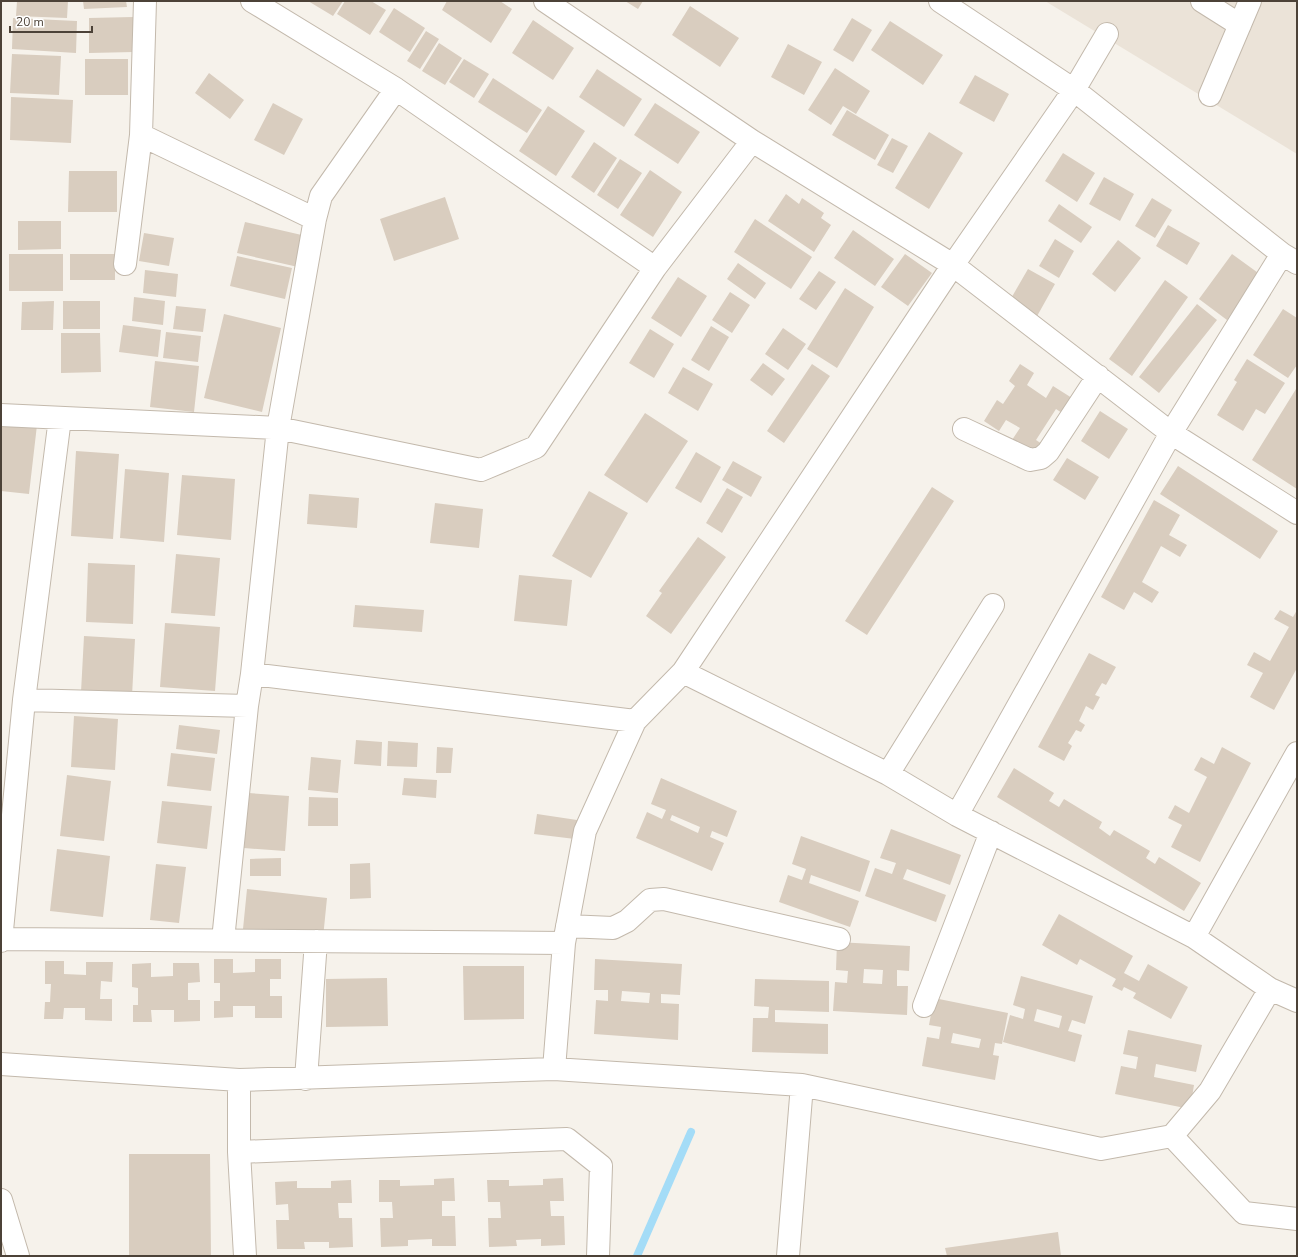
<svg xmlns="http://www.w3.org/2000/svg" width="1298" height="1257" font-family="'Nunito Sans',sans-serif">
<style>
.residential{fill:#ebe3d8}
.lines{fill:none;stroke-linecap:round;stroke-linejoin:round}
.stream{stroke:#a4dcf7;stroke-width:8}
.building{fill:#d9cdbf;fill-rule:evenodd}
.minor-casing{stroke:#c3b9ac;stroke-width:24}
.minor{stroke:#fff;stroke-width:22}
</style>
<rect width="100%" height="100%" fill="#f6f2eb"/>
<path class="residential" d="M1045 1H1297V154Z"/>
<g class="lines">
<path class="stream" d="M637 1256 691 1132"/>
</g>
<path class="building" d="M17 1H68L67 18 16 16Z
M83 1H126L127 7 84 9Z
M308 1H343L333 16Z
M345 1H371L386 10 370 35 337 14Z
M447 1H500L512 9 491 43 442 10Z
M625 1H643L638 9Z
M690 6 739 38 720 67 672 35Z
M394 8 425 28 410 52 379 32Z
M133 17 134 52 89 53V18Z
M13 18 77 21 76 53 12 49Z
M852 18 872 30 853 62 833 50Z
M533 20 574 48 553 80 512 53Z
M890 21 943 55 923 85 871 50Z
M426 31 439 39 420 69 407 61Z
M439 43 462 58 445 85 422 71Z
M788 44 822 62 804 95 771 77Z
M12 54 61 56 59 95 10 93Z
M85 59H128V95H85Z
M464 59 489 74 474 98 449 82Z
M835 68 870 91 856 114 843 106 831 125 808 110Z
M597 69 642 99 624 127 579 97Z
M209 73 244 100 230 119 195 93Z
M975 75 1009 94 994 122 959 103Z
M493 78 542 110 527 133 478 102Z
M11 97 73 100 71 143 10 140Z
M273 103 303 119 284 155 254 140Z
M655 103 700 132 678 164 634 135Z
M548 106 585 131 556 176 519 151Z
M847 110 889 135 875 160 832 135Z
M929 132 963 153 929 209 895 188Z
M892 138 908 146 893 173 877 165Z
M594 142 617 158 594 193 571 177Z
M1063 153 1095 173 1077 202 1045 181Z
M620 159 642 173 618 209 597 195Z
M650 170 682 192 653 237 620 215Z
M69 171H117V212H68Z
M1104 177 1134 194 1120 221 1089 204Z
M786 194 799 204 802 198 824 213 821 218 831 225 814 252 768 221Z
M445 197 459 239 394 261 380 219Z
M1152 198 1172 210 1155 238 1135 226Z
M1059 204 1092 227 1081 243 1048 221Z
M755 219 812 257 791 289 734 252Z
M18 221H61V249L18 250Z
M245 222 306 236 298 267 237 253Z
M1168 225 1200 243 1187 265 1156 246Z
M853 230 894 259 875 286 834 258Z
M144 233 174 238 169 266 139 261Z
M1055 239 1074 251 1059 278 1039 266Z
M1118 240 1141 258 1115 292 1092 274Z
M9 254H63V291H9Z
M70 254H115V280H70Z
M905 254 932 273 908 306 881 287Z
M1232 254 1261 275 1227 320 1199 299Z
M237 256 292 268 285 299 230 286Z
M738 263 766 283 755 299 727 279Z
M1028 269 1055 284 1036 318 1009 302Z
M145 270 178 274 176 297 143 293Z
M819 271 836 282 816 310 799 299Z
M678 277 707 296 681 337 651 318Z
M1165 280 1188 297 1132 376 1109 359Z
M845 288 874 307 837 368 807 349Z
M730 292 750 305 732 333 712 320Z
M134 297 165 301 163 325 132 321Z
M54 301 53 330H21L22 302Z
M63 301H100V329H63Z
M1197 304 1217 320 1159 393 1139 377Z
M176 306 206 309 203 332 173 329Z
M1283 309 1297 318V365L1288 378 1253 355Z
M224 314 281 328 262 412 204 398Z
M123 325 161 330 158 357 119 352Z
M711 326 729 337 709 371 691 360Z
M783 328 806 344 788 370 765 354Z
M650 329 674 344 654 378 629 363Z
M166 332 201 336 198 362 163 358Z
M61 333H100L101 372 61 373Z
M1247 359 1285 383 1265 414 1256 409 1243 431 1217 415 1237 382 1234 380Z
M155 361 199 366 194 412 150 407Z
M763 363 785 379 772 396 750 380Z
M812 364 830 376 784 443 767 431Z
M1020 364 1034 373 1027 385 1046 398 1053 386 1072 398 1062 413 1056 409 1036 440 1042 444 1032 458 1010 443 1020 428 1006 420 999 431 984 421 997 400 1003 404 1015 386 1009 381Z
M683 367 713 384 698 411 668 393Z
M1296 389 1297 390V489L1252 460Z
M1100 411 1128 429 1109 459 1081 441Z
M645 413 688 441 647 503 604 475Z
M1 421 37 425 29 494 1 491Z
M76 451 119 454 113 539 71 536Z
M696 452 721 467 701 503 675 488Z
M1067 458 1099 477 1085 500 1053 480Z
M733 461 762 477 751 497 722 480Z
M1178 466 1278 531 1260 559 1160 494Z
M125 469 169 473 164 542 120 538Z
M182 475 235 479 231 540 177 535Z
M932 487 954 501 867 635 845 621Z
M727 488 743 497 722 533 706 523Z
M589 491 628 513 591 578 552 556Z
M309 494 359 498 357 528 307 524Z
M1154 500 1180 515 1169 535 1187 545 1180 557 1161 546 1142 582 1159 592 1152 603 1134 592 1124 610 1101 597Z
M435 503 483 509 479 548 430 543Z
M698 537 726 557 671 634 646 616 662 593 659 591Z
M176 554 220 558 215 616 171 613Z
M88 563 135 565 133 624 86 622Z
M519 575 572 580 567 626 514 621Z
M355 605 424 610 422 632 353 627Z
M1280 610 1293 617 1297 610V668L1274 710 1250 697 1263 673 1247 665 1254 652 1270 661 1289 627 1274 619Z
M165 623 220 627 215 691 160 687Z
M84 636 135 639 132 696 81 692Z
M1089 653 1116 667 1106 685 1102 683 1095 695 1100 697 1093 710 1086 706 1079 721 1085 725 1081 732 1076 730 1068 743 1072 746 1064 761 1038 747Z
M74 716 118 719 115 770 71 767Z
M179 725 220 730 217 754 176 749Z
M356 740 382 742 381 766 354 764Z
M388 741 418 743 417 767 387 766Z
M437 747 453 748 451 773H436Z
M1222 747 1251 763 1200 862 1171 847 1182 825 1168 818 1175 805 1189 813 1207 777 1194 770 1201 757 1214 764Z
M171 753 215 758 211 791 167 786Z
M311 757 341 760 338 793 308 790Z
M1014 768 1054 793 1049 801 1059 807 1064 799 1102 822 1099 828 1110 836 1114 830 1150 851 1146 858 1155 864 1159 857 1201 883 1184 911 997 797Z
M67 775 111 781 104 841 60 836Z
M404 778 437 780 436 798 402 795Z
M661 778 737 811 727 837 712 831 710 837 724 843 712 871 636 838 647 812 662 819 666 810 651 804ZM672 815 700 827 698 833 670 820Z
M248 793 289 796 285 851 244 848Z
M309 797 338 798V826H308Z
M162 801 212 806 207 849 157 843Z
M537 814 577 820 575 839 534 834Z
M891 829 961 855 950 885 907 869 903 879 946 895 936 922 865 896 875 868 892 874 896 863 880 858Z
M801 836 870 861 860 892 811 875 809 883 859 901 850 927 779 902 788 875 802 880 806 869 792 864Z
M57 849 110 856 103 917 50 911Z
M281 858V876H250V859Z
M370 863 371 898 350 899V864Z
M156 864 186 867 179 923 150 920Z
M247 889 327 898 323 938 243 929Z
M1059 914 1133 956 1124 973 1139 981 1148 964 1188 987 1171 1019 1133 998 1136 993 1124 987 1122 991 1112 986 1116 979 1080 959 1077 965 1042 945Z
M837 942 910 946 909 971 897 970V986H908L907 1015 833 1011 835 982 847 983 848 971 836 970ZM864 969 883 970 882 984 863 983Z
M214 959H233V973L255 972V959H281V979H270V996H282V1018H255V1006H233V1017L214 1018V1001H220V983H214Z
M595 959 682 964 680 995 661 994V1003L679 1004 678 1040 594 1034 596 1000 608 1001V990H594ZM622 991 650 993 649 1003 621 1001Z
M45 961H64V974L86 975V962H113L112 982 101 981 100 999H112V1021L85 1020V1008H64L63 1019H44L45 1002H50L51 984H45Z
M151 963V977L173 976V963H199L200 982 188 983V1000H200V1021L174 1022V1010H151L152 1022H133V1005H138V988L132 987V964Z
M463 966H524V1019L464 1020Z
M1021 976 1093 996 1085 1024 1072 1020 1068 1031 1082 1035 1075 1062 1003 1042 1010 1015 1023 1019 1025 1009 1013 1005ZM1037 1009 1062 1016 1059 1028 1034 1021Z
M387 978 388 1026 326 1027V979Z
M755 979 829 981V1012L775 1010V1022L828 1024V1054L752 1052 753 1018H768L769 1007 754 1006Z
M934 998 1008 1013 1002 1044 995 1043 993 1055 999 1056 995 1080 922 1066 927 1037 939 1039 941 1027 929 1025ZM953 1033 981 1039 979 1048 951 1043Z
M1128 1030 1202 1045 1196 1072 1156 1064 1154 1077 1194 1085 1190 1109 1115 1094 1121 1066 1136 1069 1138 1057 1123 1054Z
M129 1154H210L211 1256H129Z
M454 1178 455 1201H442V1216H455L456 1246H432V1239L408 1240V1246L381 1247 380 1218H393L392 1202H379V1180H400V1186L434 1185V1179Z
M563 1178 564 1201H550L551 1216H564L565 1245 541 1246V1239L516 1240 517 1246 489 1247 488 1218H501L500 1202H488L487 1180H509V1186L543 1185V1179Z
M351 1180 352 1203H338L339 1218H352L353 1247 329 1248V1242H304L305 1249H277L276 1220H289L288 1204 276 1205 275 1182 297 1181V1188H331V1181Z
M1058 1232 1061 1256H947L945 1248Z"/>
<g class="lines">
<g class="minor-casing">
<path id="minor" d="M145 1 141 135 315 219
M252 1 396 89 655 268
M545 1 752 141 953 265 1171 433 1297 513
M940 1 1074 90 1282 254 1297 263
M1202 1 1240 25
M1210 95 1250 1
M125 264 141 135
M1 415 278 428 481 470 536 447 655 268 752 141
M964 429 1030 460 1041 458 1048 452 1098 376
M683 672 888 774 957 815 1194 937 1270 989 1297 1001
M252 674 635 721
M24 700 247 706
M888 774 993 605
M957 815 1171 433 1282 254
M567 926 613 928 627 921 650 900 664 899 839 939
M1194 937 1297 753
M2 939 564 943
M223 940 247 706 252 674 278 428 315 219 321 196 396 89
M1 941 24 700 60 418
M924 1006 991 832
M1 1064 239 1080 554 1069 802 1085 1101 1149 1172 1136 1210 1091 1270 989
M554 1069 564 943 585 831 635 721 683 672 953 265 1074 90 1107 34
M306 1079 316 941
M239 1080V1152L245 1256
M1172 1136 1244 1213 1297 1219
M239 1152 567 1139 601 1166 598 1256
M1 1200 18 1256
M788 1256 802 1085"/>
</g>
<use href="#minor" class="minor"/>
</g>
<rect width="1298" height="1257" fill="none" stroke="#4c4238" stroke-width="4"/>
<path d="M10 26v6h82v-6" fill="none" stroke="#4c4238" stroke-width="2"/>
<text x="16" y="26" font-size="12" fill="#4c4238" stroke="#ffffff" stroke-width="3" paint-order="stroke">20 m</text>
</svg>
